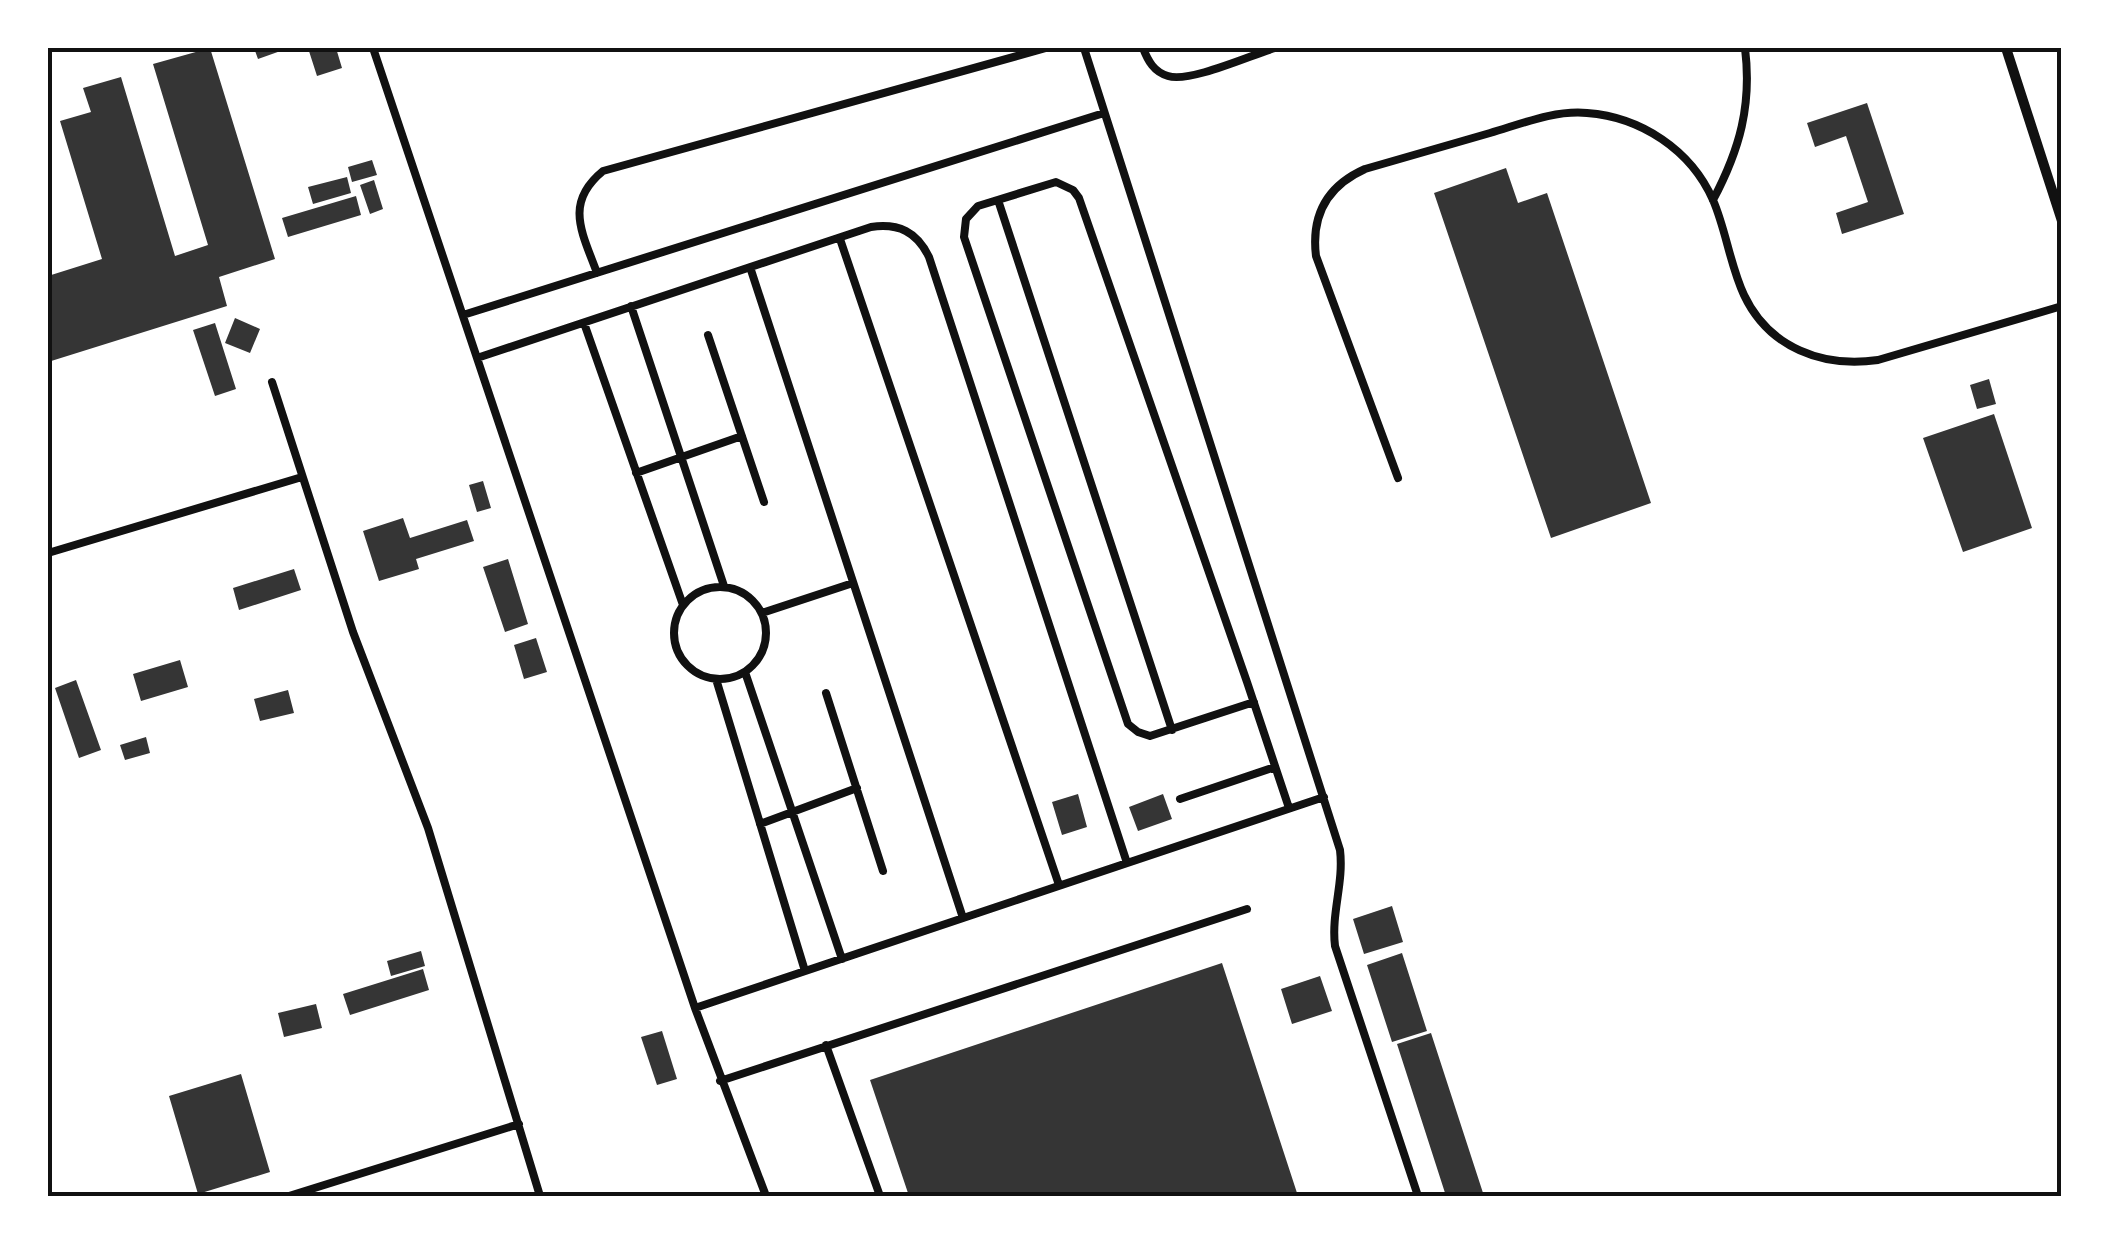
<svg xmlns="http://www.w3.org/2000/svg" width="2109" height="1244" font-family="'Noto Sans',sans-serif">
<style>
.building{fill:#353535}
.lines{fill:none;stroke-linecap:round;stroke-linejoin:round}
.service{stroke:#111;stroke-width:8}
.minor{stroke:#111;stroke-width:10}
.neatline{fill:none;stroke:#111;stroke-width:4}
</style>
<rect width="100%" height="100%" fill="#fff"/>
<path class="building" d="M210 48 275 259 219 277 227 306 48 362V276L102 259 60 121 91 112 83 88 121 77 175 256 208 245 153 64Z
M254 48H289L258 59Z
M308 48H336L342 68 317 76Z
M1867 103 1904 214 1842 234 1836 213 1868 202 1846 136 1815 147 1807 123Z
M372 160 377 175 352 182 348 167Z
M1506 168 1518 203 1547 193 1651 503 1551 538 1434 193Z
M347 177 351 193 313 204 308 187Z
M374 180 383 209 370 214 360 185Z
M356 196 361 215 288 237 282 218Z
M235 318 260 329 250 353 225 343Z
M215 323 236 389 215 396 193 330Z
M1989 379 1996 404 1977 409 1970 385Z
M1994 414 2032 528 1963 552 1923 438Z
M483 481 491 508 477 512 469 485Z
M403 518 410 538 467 520 474 541 416 559 419 569 379 581 363 531Z
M508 559 528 624 505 632 483 567Z
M294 569 301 590 239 610 233 588Z
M536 638 547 672 524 679 514 645Z
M180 660 188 687 141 701 133 674Z
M76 680 101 750 79 758 55 688Z
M288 690 294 713 260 721 254 699Z
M146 737 150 753 125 760 120 745Z
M1078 794 1087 827 1062 835 1052 802Z
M1163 794 1172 819 1138 831 1129 807Z
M1392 906 1403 942 1364 954 1353 919Z
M421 951 425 966 391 976 387 961Z
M1402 953 1427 1031 1392 1042 1367 965Z
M1222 963 1298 1196H909L870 1080Z
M423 969 429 990 350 1015 343 994Z
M1320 976 1332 1011 1292 1024 1281 989Z
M316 1004 322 1028 284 1037 278 1013Z
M662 1031 677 1079 657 1085 641 1037Z
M1431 1033 1484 1196H1446L1397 1044Z
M241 1074 270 1172 198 1194 169 1096Z"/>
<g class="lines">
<path class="service" d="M373 48 695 1008 766 1196
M1084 48 1340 850C1344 883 1331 913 1335 946L1418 1196
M1143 48C1148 61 1154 72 1168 76 1190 83 1251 55 1275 48
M998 200 1172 730
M1713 200C1740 149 1752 105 1745 48
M840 239 1059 885
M750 267 963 918
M597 273C582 232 564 203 603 171L1046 48
M631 306 724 586
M463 315 1104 113
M584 323 683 605
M708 335 764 502
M477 358 871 227C899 223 917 232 929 257L1127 863
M272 382 353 632 428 828 540 1196
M636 473 742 436
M1398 478 1316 256C1311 215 1327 186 1365 169 1407 157 1448 145 1490 133 1521 124 1554 110 1587 113 1641 117 1691 150 1713 200 1726 230 1730 265 1744 295 1769 348 1823 368 1878 360L2062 306
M48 553 302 477
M674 633a46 46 0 1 1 92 0a46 46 0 1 1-92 0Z
M762 613 853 583
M745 672 842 959
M716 679 805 971
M826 693 883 871
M1254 702 1150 736 1138 732 1128 724 964 237 966 219 978 206 1056 182 1073 190 1079 198 1247 682 1289 808
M1180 799 1275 767
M760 824 857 788
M695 1008 1324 797
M826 1045 880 1196
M720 1081 1247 909
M289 1196 519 1124"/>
<path class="minor" d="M2006 48 2062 221"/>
</g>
<rect width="2109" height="1244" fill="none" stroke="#ffffff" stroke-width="100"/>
<rect x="50" y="50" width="2009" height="1144" class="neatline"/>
</svg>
